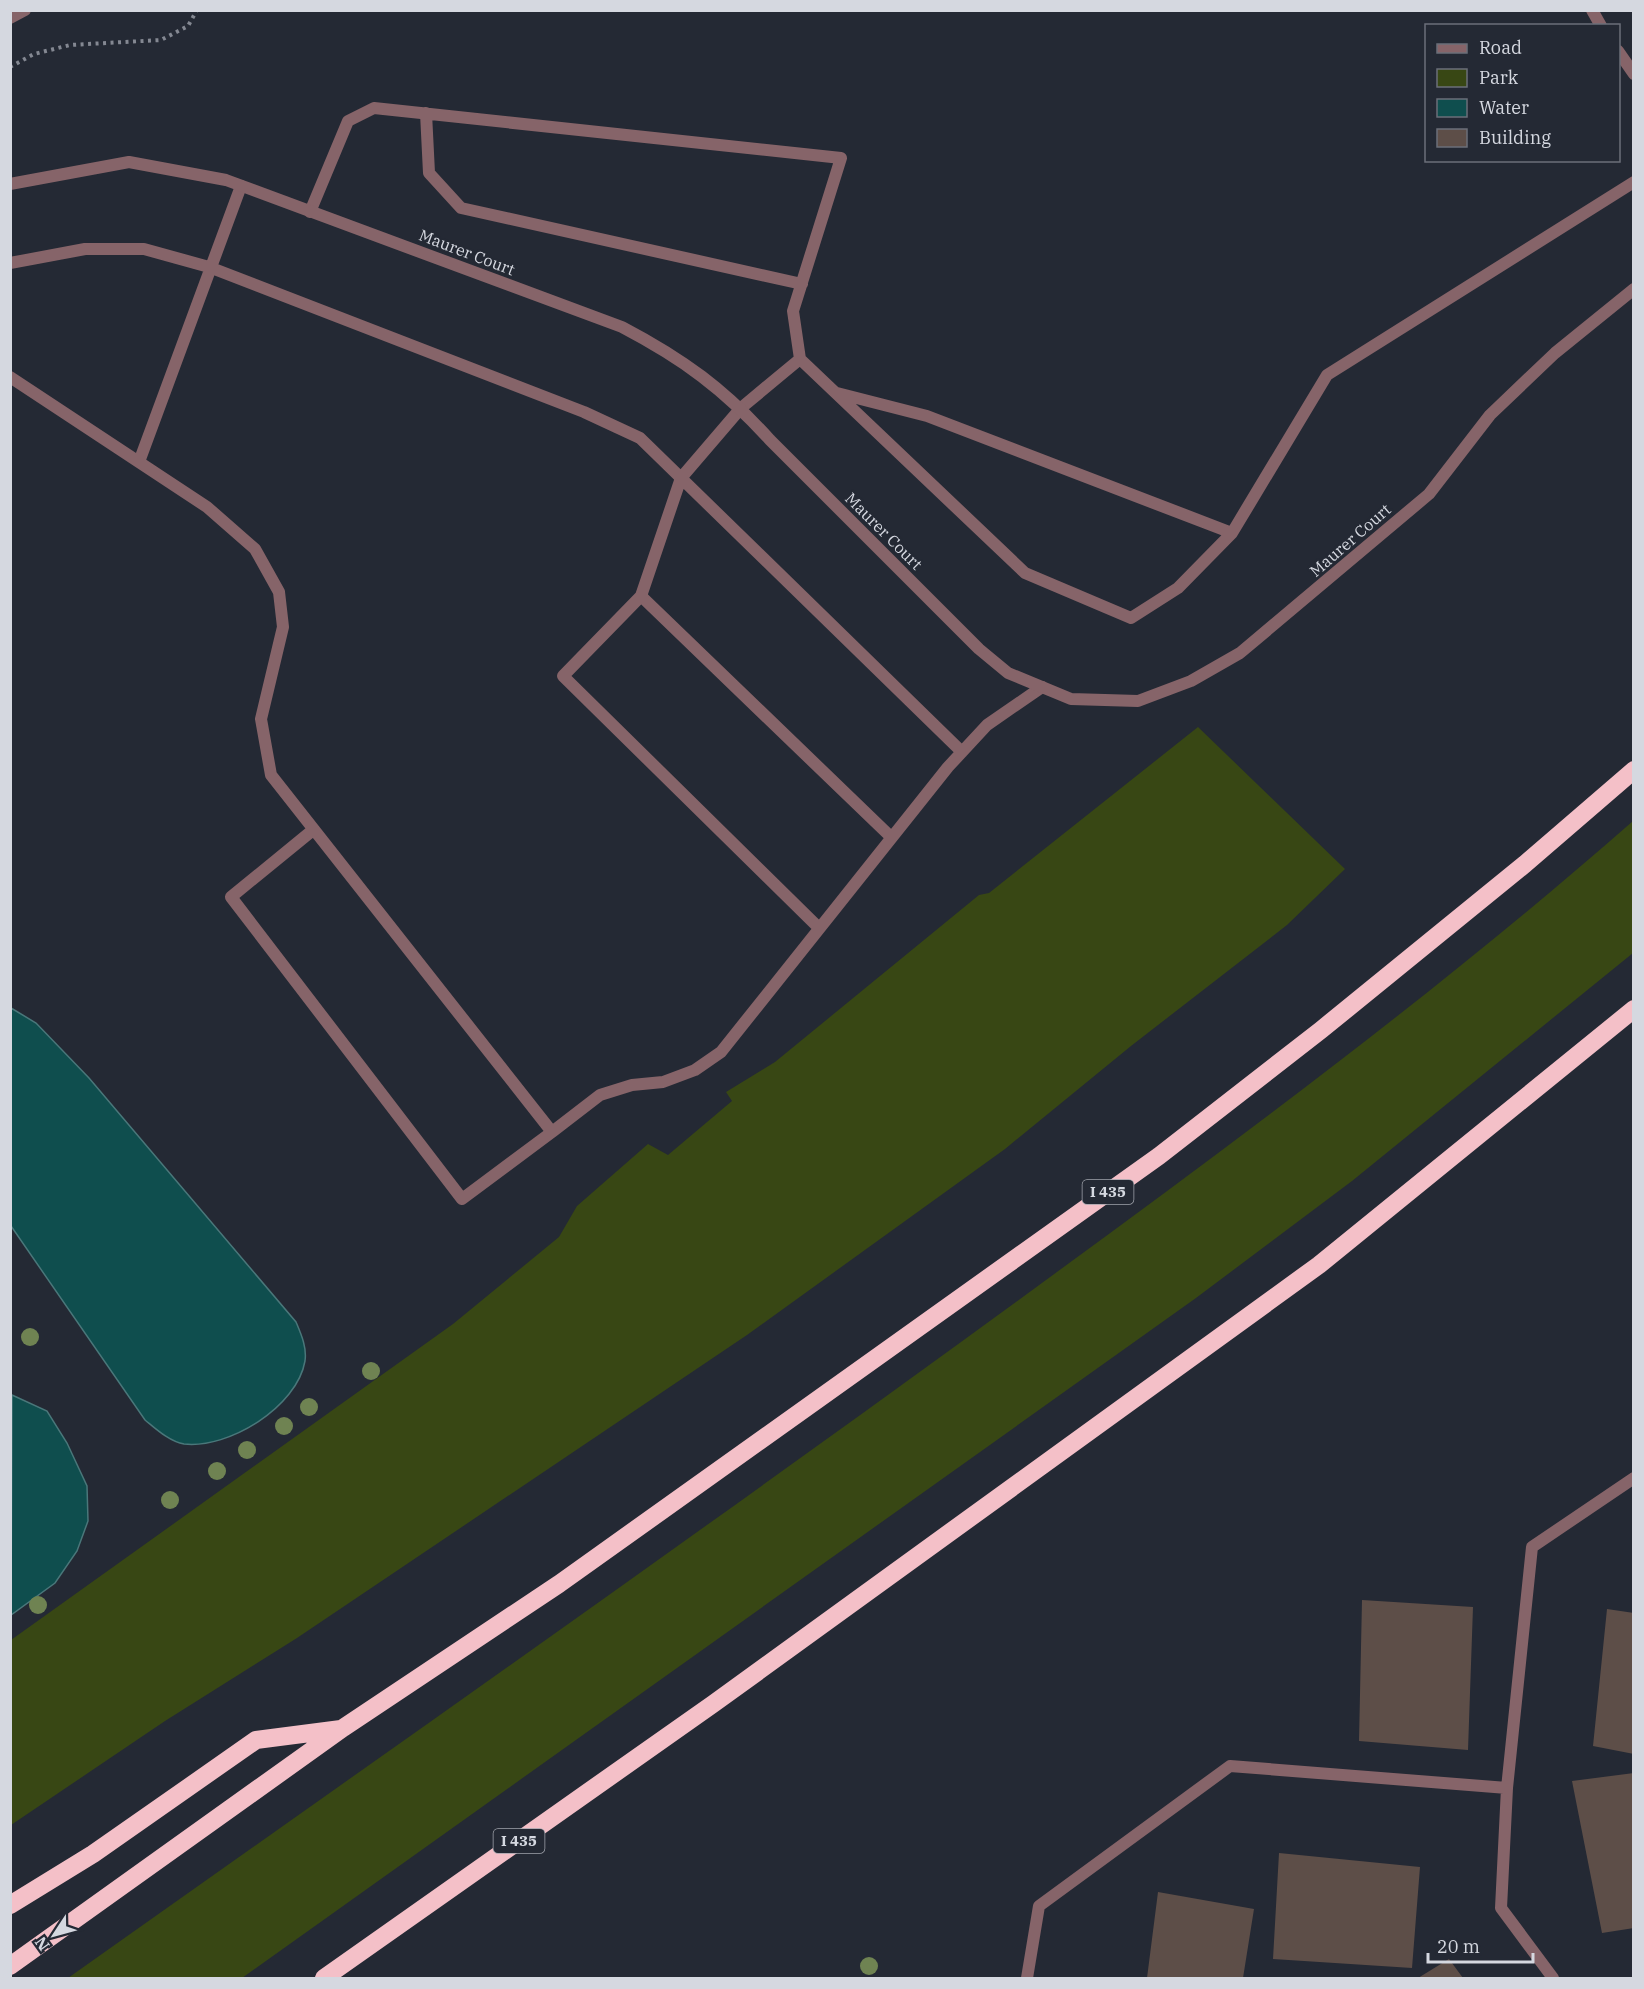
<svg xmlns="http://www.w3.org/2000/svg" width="1644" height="1989" font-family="'IBM Plex Serif',serif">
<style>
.green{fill:#384714}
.water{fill:#0f4e4e;stroke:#4a777a;stroke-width:1.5}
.building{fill:#5d4e48}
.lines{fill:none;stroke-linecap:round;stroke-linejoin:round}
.path{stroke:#848892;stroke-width:4;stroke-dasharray:3 4.5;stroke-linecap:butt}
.lane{stroke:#866469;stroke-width:12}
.street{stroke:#866469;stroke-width:12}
.highway{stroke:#f4c0c8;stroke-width:18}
.tree{fill:#6f8352}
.labels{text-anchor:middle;stroke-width:4.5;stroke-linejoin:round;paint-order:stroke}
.shield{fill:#242934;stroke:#a0a4ac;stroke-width:1.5}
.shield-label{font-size:15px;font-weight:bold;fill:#d5d8e0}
.street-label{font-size:16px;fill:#d5d8e0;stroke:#242934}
</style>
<rect width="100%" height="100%" fill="#242934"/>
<path class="green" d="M1198 727 1345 869 1287 925 1131 1046 1005 1149 747 1335 297 1638 165 1721 11 1825V1640L453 1324 559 1237 577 1206 648 1144 668 1155 732 1101 726 1092 775 1062 979 895 989 893Z
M1633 821V953L1352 1181 1196 1298 242 1978H68C366 1767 665 1557 961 1342 1190 1175 1420 1008 1633 821Z"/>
<path class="water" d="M11 1008 36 1023 89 1078 296 1322C301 1334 307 1347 305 1361 297 1407 229 1449 184 1444 170 1442 156 1429 145 1420L11 1226Z
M12 1395 47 1411 67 1443 87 1486 88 1521 77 1551 55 1583 11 1615Z"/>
<path class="building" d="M1362 1600 1473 1607 1468 1750 1359 1741Z
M1607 1609 1634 1613V1754L1593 1746Z
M1634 1773V1928L1602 1933 1572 1781Z
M1279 1853 1420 1867 1412 1968 1273 1959Z
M1158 1892 1254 1909 1243 1978H1147Z
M1449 1959 1463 1978H1418Z"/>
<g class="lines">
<path class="path" d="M10 67 34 54 70 45 161 40 188 26 197 10"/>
<path class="lane" d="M1592 10 1601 26
M10 18 25 10
M1618 51 1634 74
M426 113 429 173 461 208 802 284
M310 212 348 121 374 108 841 158 793 311 800 359
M10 263 85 249H144L209 267 584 412 640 438 962 752
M10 377 207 507 255 549 279 592 283 627 261 719 271 775 552 1132 600 1095 632 1085 663 1082 695 1070 721 1052 948 767 987 725 1042 687
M837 393 927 416 1232 533
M139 462 241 186
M641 596 891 837
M313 830 231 897 462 1199 552 1132
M818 927 563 676 641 596 681 478 741 408 800 359 1025 573 1131 618 1178 588 1232 533 1327 375 1634 182"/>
<path class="street" d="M10 184 129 162 226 180 622 327C683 359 724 389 770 440L979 649 1008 673 1071 699 1138 701 1191 681 1240 653 1429 494 1490 415 1555 353 1634 289
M1027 1978 1039 1906 1230 1766 1507 1788
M1553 1978 1501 1908 1507 1788 1532 1547 1634 1478"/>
<path class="highway" d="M10 1905 93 1854 256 1740 341 1729
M10 1966 343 1728 559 1584 1159 1156 1321 1030 1525 864 1634 770
M324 1978 713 1704 1319 1265 1634 1009"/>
</g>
<g class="tree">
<circle cx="30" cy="1337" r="9"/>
<circle cx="371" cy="1371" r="9"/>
<circle cx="309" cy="1407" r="9"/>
<circle cx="284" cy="1426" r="9"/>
<circle cx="247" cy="1450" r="9"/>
<circle cx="217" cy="1471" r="9"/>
<circle cx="170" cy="1500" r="9"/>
<circle cx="38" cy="1605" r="9"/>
<circle cx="869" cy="1966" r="9"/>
</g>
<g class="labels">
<g class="shield">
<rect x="1082.5" y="1180" width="51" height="24" rx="4.5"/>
<rect x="493.5" y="1829" width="51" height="24" rx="4.5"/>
</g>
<g class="shield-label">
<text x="1108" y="1197">I 435</text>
<text x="519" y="1846">I 435</text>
</g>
<g class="street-label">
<text transform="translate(467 252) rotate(21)" y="6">Maurer Court</text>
<text transform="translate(884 531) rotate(45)" y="6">Maurer Court</text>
<text transform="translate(1350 540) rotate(-41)" y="6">Maurer Court</text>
</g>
</g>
<rect width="1644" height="1989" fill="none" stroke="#d5d8e0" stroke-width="24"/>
<rect x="1425" y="24" width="195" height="138" fill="#242934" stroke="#6b6f79" stroke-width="1.5"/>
<rect x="1437" y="44" width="30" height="9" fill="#866469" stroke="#6b6f79" stroke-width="1.5"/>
<text x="1479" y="54" font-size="18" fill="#d5d8e0">Road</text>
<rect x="1437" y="69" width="30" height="18" fill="#384714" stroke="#6b6f79" stroke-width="1.5"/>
<text x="1479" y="84" font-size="18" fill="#d5d8e0">Park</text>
<rect x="1437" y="99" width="30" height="18" fill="#0f4e4e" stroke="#6b6f79" stroke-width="1.5"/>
<text x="1479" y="114" font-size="18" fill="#d5d8e0">Water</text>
<rect x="1437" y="129" width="30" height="18" fill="#5d4e48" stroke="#6b6f79" stroke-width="1.5"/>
<text x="1479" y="144" font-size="18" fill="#d5d8e0">Building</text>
<g transform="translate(54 1935) rotate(234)" stroke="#242934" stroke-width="4.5" paint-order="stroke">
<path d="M0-4.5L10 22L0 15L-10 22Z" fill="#d5d8e0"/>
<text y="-9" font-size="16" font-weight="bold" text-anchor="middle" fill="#d5d8e0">N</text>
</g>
<path d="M1428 1953v9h105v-9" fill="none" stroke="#d5d8e0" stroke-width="3"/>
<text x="1437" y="1953" font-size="18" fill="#d5d8e0" stroke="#242934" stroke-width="4.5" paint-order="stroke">20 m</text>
</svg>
